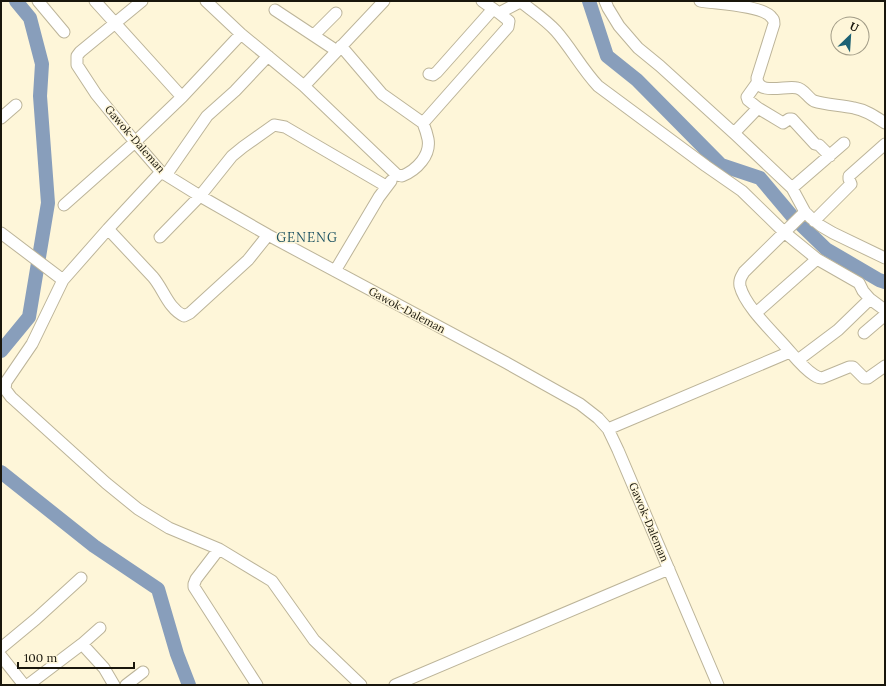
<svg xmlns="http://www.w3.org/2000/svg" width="886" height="686" font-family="Lora,serif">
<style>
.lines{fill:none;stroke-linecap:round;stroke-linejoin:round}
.river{stroke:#889ebb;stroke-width:14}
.minor-casing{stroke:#bcb499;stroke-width:13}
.minor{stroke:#fff;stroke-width:11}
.labels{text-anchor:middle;stroke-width:3;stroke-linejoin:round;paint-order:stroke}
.street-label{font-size:11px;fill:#19160c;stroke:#fef6d9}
.quarter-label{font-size:13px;letter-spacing:1px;fill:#205563;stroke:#fef6d9}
</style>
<rect width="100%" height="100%" fill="#fef6d9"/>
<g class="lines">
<path class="river" d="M589 1 607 56 637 80 721 165 760 178 792 216 826 249 879 280 885 282
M1 351 29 317 48 203 40 96 42 64 30 18 16 1
M1 472 94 546 158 589 177 654 189 685"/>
<g class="minor-casing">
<path id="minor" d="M38 1 64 32
M95 1 182 97
M142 1 80 52 77 56V65L96 94 135 142 161 172 166 175 200 196 268 235 505 362 580 404 598 418 608 429 618 450 718 685
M206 1 241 34 304 86 397 175 402 176C417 170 431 155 428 139 427 134 425 128 423 123
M482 1 499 13 520 2
M520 1C532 11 545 19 556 31 571 48 582 69 598 86L706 166 742 191 784 232 817 259 859 283 863 291 870 299 885 310
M605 1 608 8 619 26 638 48 660 66 736 135 792 188 805 212 811 218 821 226 833 233 885 258
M700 1C715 4 764 5 772 18 774 19 774 22 774 24L757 78C757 96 787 85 797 88 804 89 808 98 814 101 826 105 842 105 854 108 866 110 876 117 885 123
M275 10 337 51
M314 35 336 13
M341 46 382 94 423 123 508 27 509 21 499 13
M429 74 433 75 437 72 493 9
M757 83 747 97 748 100 758 108 783 123 789 119H792L815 144 819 145 830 156
M304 86 384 1
M1 118 16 105
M734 133 758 108
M161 172 108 229 63 280 32 344 6 382 5 389 11 397 106 483 138 509 169 528 219 549 272 581 314 640 361 685
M166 175 207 116 235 91 268 56
M792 188 844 143
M64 205 135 142 182 97 241 34
M805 212 744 272C741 277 739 280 740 286 745 306 772 331 786 347 794 356 803 368 814 375 817 377 819 378 822 378L849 367H853L864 378H868L885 366
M814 221 851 184 849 179V176L885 144
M108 229C123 245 138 261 153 277 164 290 168 308 184 316L190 313 248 260 268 235
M1 233 63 280
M160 237 200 196 232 156 243 147 274 125 285 127 386 186
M335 271 379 197 391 181
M756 313 817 259
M864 333 885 315
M798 360 838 330 870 299
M608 429 790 352
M219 549 196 579 194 584V587L257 685
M82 644 104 668 114 685
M1 648 36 619 81 578
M1 656 24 685
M28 685 82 644 100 628
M126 685 143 672
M395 685 669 569"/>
</g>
<use href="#minor" class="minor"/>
</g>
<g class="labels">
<g class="street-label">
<text transform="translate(135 139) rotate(49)" y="4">Gawok-Daleman</text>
<text transform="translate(407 310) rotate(28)" y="4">Gawok-Daleman</text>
<text transform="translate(649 522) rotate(67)" y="4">Gawok-Daleman</text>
</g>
<g class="quarter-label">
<text x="307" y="242">GENENG</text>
</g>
</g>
<rect width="886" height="686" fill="none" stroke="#19160c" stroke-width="4"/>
<g transform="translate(850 36) rotate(25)"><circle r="19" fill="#fef6d9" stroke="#a29c87"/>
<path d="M0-3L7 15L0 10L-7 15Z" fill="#1d6274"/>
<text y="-6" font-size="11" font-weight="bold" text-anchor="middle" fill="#19160c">U</text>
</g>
<path d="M18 662v6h116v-6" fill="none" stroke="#19160c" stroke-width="2"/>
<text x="24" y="662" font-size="12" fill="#19160c" stroke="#fef6d9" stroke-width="3" paint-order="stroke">100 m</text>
</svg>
